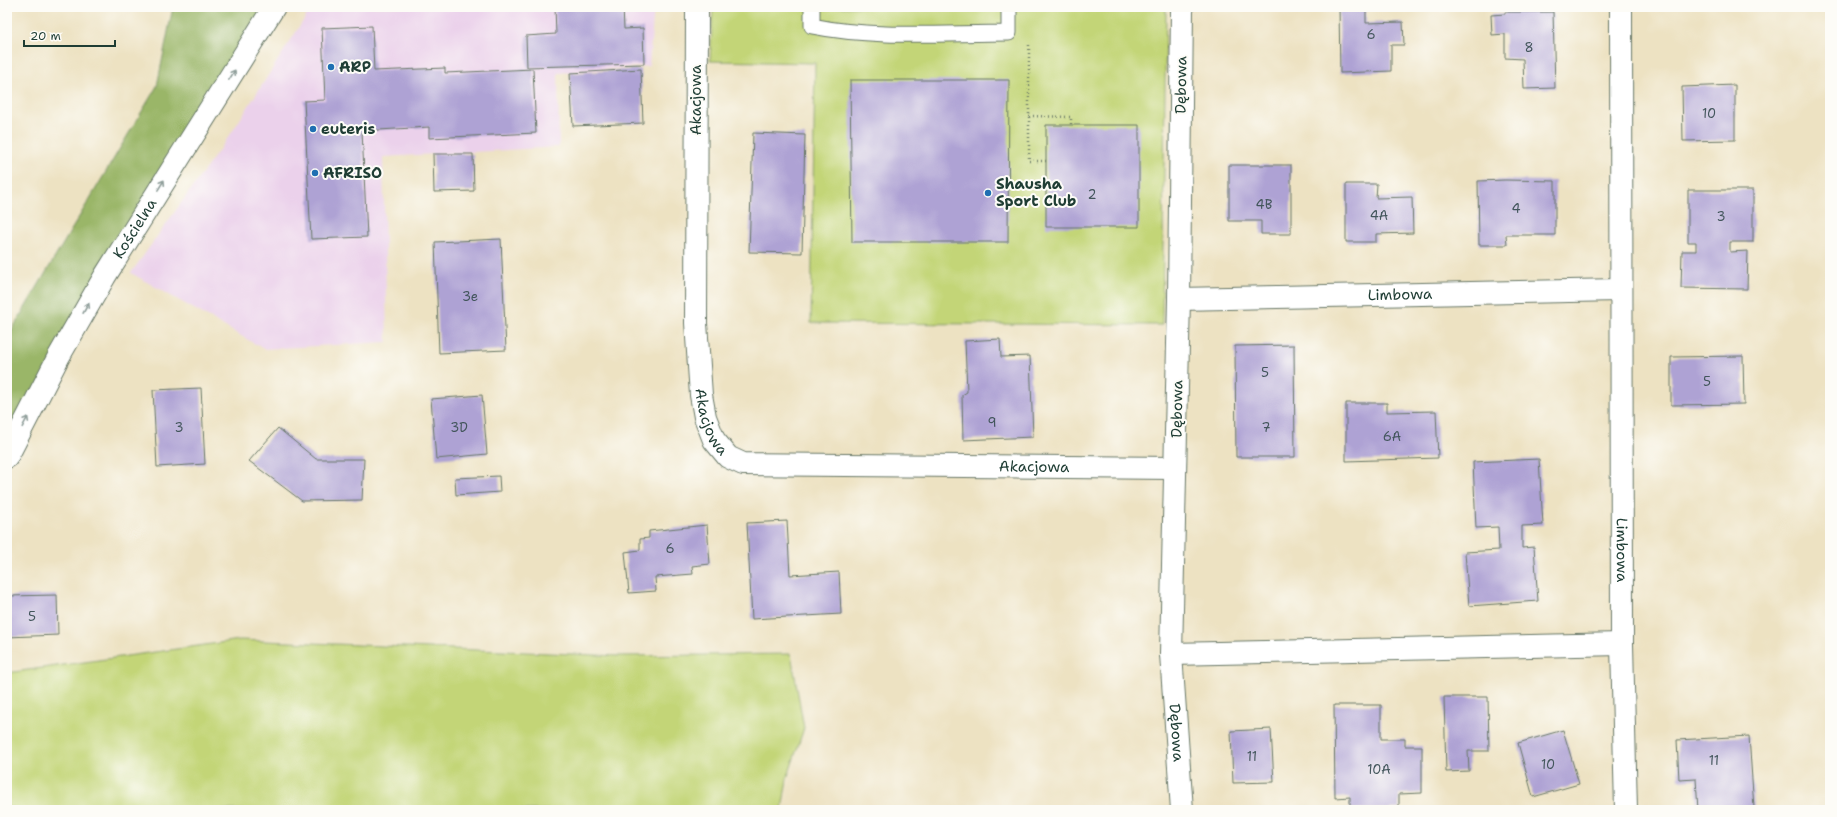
<svg xmlns="http://www.w3.org/2000/svg" width="1837" height="817" font-family="'Shantell Sans',sans-serif">
<style>
.built{fill:#ebd1eb}
.green{fill:#c3d577;stroke:#718956}
.forest{fill:#9ab668;stroke:#5c7a4e}
.building{fill:#aea2d4}
.lines{fill:none;stroke-linecap:round;stroke-linejoin:round}
.lane-casing{stroke:#677766;stroke-width:17}
.street-casing{stroke:#677766;stroke-width:24}
.path{stroke:#677766;stroke-width:2.5;stroke-dasharray:1 3;stroke-linecap:butt}
.lane{stroke:#fff;stroke-width:15}
.street{stroke:#fff;stroke-width:22}
.oneway{stroke:#8f9e9a}
.poi-dot{fill:#1f6fb2;stroke:#fdfcf7;stroke-width:1.5}
.labels{text-anchor:middle;stroke-width:4;stroke-linejoin:round;paint-order:stroke}
.number-label{font-size:13px;fill:#43565c}
.poi-label{font-size:15px;font-weight:bold;fill:#1f3d34;stroke:#fdfcf7;text-anchor:start}
.street-label{font-size:15px;fill:#1f3d34;stroke:#fdfcf7}
</style>
<rect width="100%" height="100%" fill="#fdfcf7"/>
<filter id="ink" filterUnits="userSpaceOnUse"><feTurbulence type="fractalNoise" baseFrequency=".025" numOctaves="2"/><feDisplacementMap in="SourceGraphic" scale="8" xChannelSelector="R" yChannelSelector="G"/><feConvolveMatrix kernelMatrix="1 2 1 2 8 2 1 2 1" color-interpolation-filters="sRGB"/></filter>
<filter id="wash" filterUnits="userSpaceOnUse"><feTurbulence type="fractalNoise" baseFrequency=".012" numOctaves="4" result="noise"/><feDisplacementMap in="SourceGraphic" scale="16" xChannelSelector="R" yChannelSelector="G"/><feGaussianBlur stdDeviation="0.9" result="paint"/><feColorMatrix in="noise" values="0 0 0 0 0 0 0 0 0 0 0 0 0 0 0 0 0 1.4 0 .05"/><feComposite in="paint" operator="in"/></filter>
<g filter="url(#wash)">
<rect width="100%" height="100%" fill="#ede2c2"/>
<path class="built" d="M312 7H654L649 66 558 73 559 147 383 157 387 342 264 349 131 273 232 132Z"/>
<path class="green" d="M713 7H1166L1162 325 811 323 815 63 710 61Z
M240 640 619 656 791 654 804 728 787 779 782 810H7V673Z"/>
<path class="forest" d="M173 7H274L7 457V338L157 86Z"/>
<g id="blocks">
<path class="building" d="M555 7H623L624 29 643 28 644 64 527 67 526 36 556 34Z
M1339 7H1366V23L1403 22 1404 45H1391V71L1340 73Z
M1505 12H1553L1555 88 1524 89 1523 59 1505 58V34L1492 35 1491 15 1505 14Z
M372 26 374 71 445 68V73L533 69 536 133 429 138V127L362 131 367 237 311 239 304 101 325 100 322 28Z
M641 69 643 123 573 126 570 73Z
M850 80H1009L1008 242H852Z
M1735 85V140L1683 141 1682 87Z
M1046 125H1139V227H1046Z
M753 133 805 135 802 253 749 252Z
M433 154H473L474 191 434 192Z
M1229 165H1291V234H1261V221H1229Z
M1505 180 1555 181V235H1506L1507 245H1479L1478 181Z
M1346 184H1377L1376 198 1412 197 1413 233 1376 234V242H1346Z
M1688 190H1753V242H1730V252L1748 251 1747 289 1681 288 1682 251H1696V242H1688Z
M501 239 506 350 439 353 435 242Z
M1000 339 1001 357 1030 356 1033 437 963 440 962 395 967 392 965 341Z
M1294 345 1295 457H1236L1235 346Z
M1743 356 1744 404 1671 405V357Z
M201 388 205 464 157 467 153 390Z
M482 395 487 454 436 459 431 399Z
M1346 403H1387V412L1436 411 1438 458 1346 461Z
M278 428 316 459H364L362 500 302 501 249 461Z
M1539 459 1543 525 1522 526V548L1534 547 1538 601 1469 606 1465 552 1499 550 1498 527 1476 528 1473 462Z
M499 476 500 492 456 495 455 478Z
M787 521 790 575 839 572 841 614 752 619 747 523Z
M707 525 710 564 692 566 693 574 655 577 656 591 629 593 625 552 640 550V539L649 538V531Z
M57 595 58 635 7 637V596Z
M1444 697H1488L1489 751H1468L1469 771 1446 772Z
M1334 705H1381V739H1405V746H1422V793L1399 794V809H1350V797L1335 798Z
M1271 729 1274 782 1233 783 1231 731Z
M1563 730 1579 784 1533 797 1518 743Z
M1749 736 1754 808 1698 810 1696 779 1679 780 1677 740Z"/>
</g>
</g>
<g filter="url(#ink)">
<use href="#blocks" fill-opacity="0" stroke="#677766" stroke-width="1"/>
<g class="lines">
<g class="lane-casing">
<path id="lane" d="M812 7V26C875 39 944 33 1009 33V7"/>
</g>
<g class="street-casing">
<g id="street">
<path id="s1" d="M697 7 696 323 701 395 705 417 714 440 728 457 743 464 1175 468"/>
<path id="s2" d="M1182 7 1179 299 1171 654 1182 810"/>
<path id="s3" d="M1621 7 1622 644 1626 810"/>
<path id="s4" d="M1179 299 1620 290"/>
<path id="s5" d="M7 457 59 356 105 276 274 7"/>
<path d="M1171 654 1622 644"/>
</g>
</g>
<path class="path" d="M1029 45V161H1046
M1029 116 1071 117V125"/>
<use href="#lane" class="lane"/>
<use href="#street" class="street"/>
</g>
<defs><path id="oneway-shaft" d="M-6 0H5M1.5-3L5.5 0L1.5 3" fill="none" stroke-width="1.6" stroke-linecap="round" stroke-linejoin="round"/></defs>
<g class="oneway">
<use href="#oneway-shaft" transform="translate(232 75) rotate(-58)"/>
<use href="#oneway-shaft" transform="translate(161 185) rotate(-58)"/>
<use href="#oneway-shaft" transform="translate(86 308) rotate(-61)"/>
<use href="#oneway-shaft" transform="translate(25 422) rotate(-62)"/>
</g>
</g>
<g class="poi-dot">
<circle cx="331" cy="67" r="4"/>
<circle cx="313" cy="129" r="4"/>
<circle cx="315" cy="173" r="4"/>
<circle cx="988" cy="193" r="4"/>
</g>
<g class="labels">
<g class="number-label">
<text x="1371" y="39">6</text>
<text x="1529" y="52">8</text>
<text x="1709" y="118">10</text>
<text x="1092" y="199">2</text>
<text x="1264" y="209">4B</text>
<text x="1516" y="213">4</text>
<text x="1379" y="220">4A</text>
<text x="1721" y="221">3</text>
<text x="470" y="301">3e</text>
<text x="1265" y="377">5</text>
<text x="1707" y="386">5</text>
<text x="992" y="427">9</text>
<text x="179" y="432">3</text>
<text x="459" y="432">3D</text>
<text x="1266" y="432">7</text>
<text x="1392" y="441">6A</text>
<text x="670" y="553">6</text>
<text x="32" y="621">5</text>
<text x="1252" y="761">11</text>
<text x="1714" y="765">11</text>
<text x="1548" y="769">10</text>
<text x="1379" y="774">10A</text>
</g>
<g class="poi-label">
<text x="339" y="72">ARP</text>
<text x="321" y="134">euteris</text>
<text x="323" y="178">AFRISO</text>
<text x="996" y="189">Shausha<tspan x="996" dy="17">Sport Club</tspan></text>
</g>
<g class="street-label">
<text transform="translate(1181 85) rotate(-89)" y="5">Dębowa</text>
<text transform="translate(696 100) rotate(-90)" y="5">Akacjowa</text>
<text dy="5" stroke="none"><textPath href="#s5" startOffset="262">Kościelna</textPath></text>
<text dy="5" stroke="none"><textPath href="#s4" startOffset="221">Limbowa</textPath></text>
<text transform="translate(1177 409) rotate(-89)" y="5">Dębowa</text>
<text dy="5" stroke="none"><textPath href="#s1" startOffset="417">Akacjowa</textPath></text>
<text dy="5" stroke="none"><textPath href="#s1" startOffset="765">Akacjowa</textPath></text>
<text dy="5" stroke="none"><textPath href="#s3" startOffset="543">Limbowa</textPath></text>
<text dy="5" stroke="none"><textPath href="#s2" startOffset="726">Dębowa</textPath></text>
</g>
</g>
<rect width="1837" height="817" fill="none" stroke="#fdfcf7" stroke-width="24"/>
<path d="M24 40v6h91v-6" fill="none" stroke="#1f3d34" stroke-width="2"/>
<text x="30" y="40" font-size="12" fill="#1f3d34" stroke="#fdfcf7" stroke-width="3" paint-order="stroke">20 m</text>
</svg>
